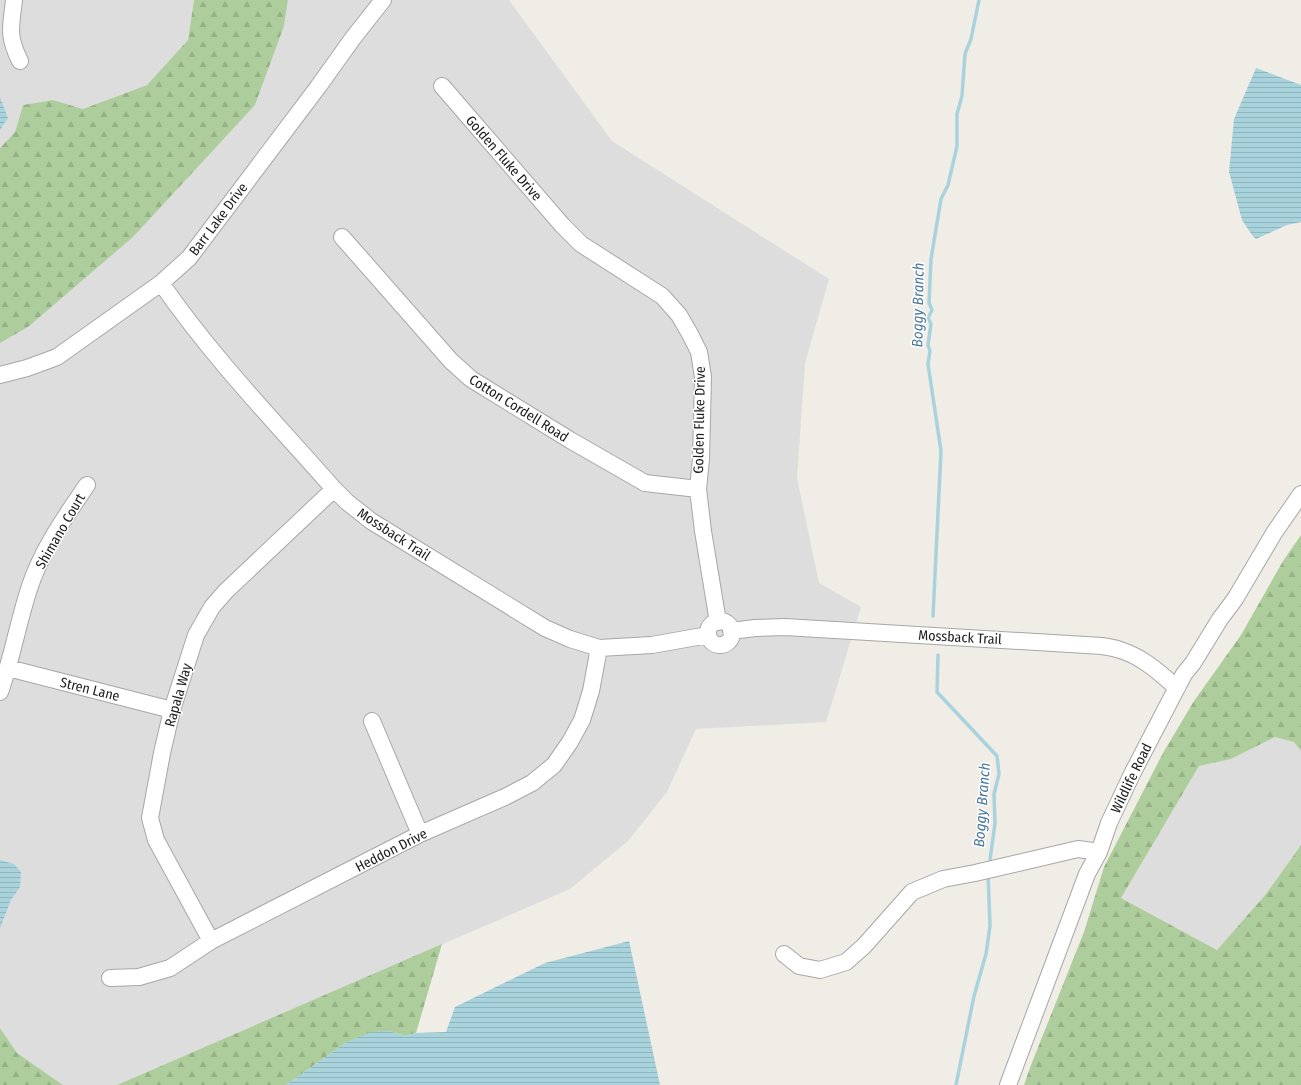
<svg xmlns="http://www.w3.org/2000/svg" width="1301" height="1085" font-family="'Fira Sans Condensed',sans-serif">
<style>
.residential{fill:#dedddd}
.forest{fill:url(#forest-firs)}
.water{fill:url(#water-rules)}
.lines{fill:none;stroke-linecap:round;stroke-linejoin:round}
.stream{stroke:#a8d3dc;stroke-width:3.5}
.minor-casing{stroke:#a7a7a7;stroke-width:18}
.minor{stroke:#fff;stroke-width:16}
.labels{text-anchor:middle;stroke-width:3;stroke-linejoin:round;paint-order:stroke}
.street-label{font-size:14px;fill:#202020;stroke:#fff}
.water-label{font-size:15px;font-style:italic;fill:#48779e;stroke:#fff}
</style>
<defs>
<pattern id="forest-firs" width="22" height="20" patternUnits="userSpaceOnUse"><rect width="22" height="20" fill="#adce9c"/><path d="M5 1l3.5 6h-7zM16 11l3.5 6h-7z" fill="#95b186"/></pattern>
<pattern id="water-rules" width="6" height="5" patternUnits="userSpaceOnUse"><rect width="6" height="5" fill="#a8d3dc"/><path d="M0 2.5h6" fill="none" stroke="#90b5bc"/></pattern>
</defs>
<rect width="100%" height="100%" fill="#f0ece6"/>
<path class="residential" d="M0 0H194L188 40 147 85 83 109 53 100 23 105 15 132 0 148Z
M288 0H509L612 141 829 279 805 363 797 478 819 583 861 607 826 722 696 729 667 792 628 841 570 889 117 1085H63L17 1053 0 1028V343L28 327 255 105 284 26Z
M1275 737 1294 742 1301 751V845L1266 894 1217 950 1121 898 1199 766 1231 759Z"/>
<path class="forest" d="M194 0H288L284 26 255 105 133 237 28 327 0 343V148L15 132 23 105 53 100 83 109 147 85 188 40Z
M1301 535V751L1294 742 1275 737 1231 759 1199 766 1121 898 1217 950 1266 894 1301 845V1085H1024L1031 1065 1084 932 1104 867 1163 753 1194 701 1241 635 1283 561Z
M442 944 416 1033 405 1036 389 1031 347 1042 286 1085H117Z
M0 1028 17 1053 63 1085H65H0Z"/>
<path class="water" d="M1256 68 1301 85V222L1287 225 1256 239 1252 235 1242 220 1229 172 1234 119Z
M0 97 8 118 0 130Z
M0 860 14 864 21 872 20 887 11 900 0 928Z
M629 941 660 1085H286L347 1042 371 1032 389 1031 405 1036 416 1033 446 1032 455 1007 545 963Z"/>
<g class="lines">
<path class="stream" d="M933 616 941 451 928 364 930 351 928 345 931 324 928 318 932 310 929 303 931 259 941 199 948 185 957 146V114L962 96 965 54 971 39 979 0
M938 655 937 692 997 756 999 774 994 794 995 823 990 860
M956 1085 974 996 986 954 990 926 988 874"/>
<g class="minor-casing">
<path id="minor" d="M14 0C11 27 7 35 20 61
M442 86 562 225 581 244 662 296 679 315 690 334 699 352 703 377 701 459 698 489 703 531 718 622
M342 237 451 361 471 379 570 440 645 483 698 489
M161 283C212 357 275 422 334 489L347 502 371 521 545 628 570 639 599 648 652 645 708 635
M0 375 27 368 57 357 161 283 189 258 318 87 353 38 383 0
M708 633a12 12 0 1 1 24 0a12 12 0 1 1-24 0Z
M731 631 755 628 785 627 1102 646C1109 647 1116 648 1123 651 1144 658 1161 674 1177 688
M8 668 172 710
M0 692C12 658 18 623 29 589 41 551 65 517 87 485
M372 721 420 834
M211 941 156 840 150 818 162 753 172 710 196 635 212 607 226 591 334 489
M784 954 799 966 820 970 846 962 864 946 912 892 943 879 975 873 1078 849 1099 852
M110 978 139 977 170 968 211 941 420 834 507 796 532 783 554 765 570 742 582 720 591 691 599 648
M1008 1085 1087 874 1099 852 1109 823 1132 774 1184 674 1193 663 1220 619 1235 599 1274 533 1301 494"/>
</g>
<use href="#minor" class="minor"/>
</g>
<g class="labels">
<g class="street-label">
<text transform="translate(504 158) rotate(49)" y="5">Golden Fluke Drive</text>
<text transform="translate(218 219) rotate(-53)" y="5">Barr Lake Drive</text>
<text transform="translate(519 408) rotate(32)" y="5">Cotton Cordell Road</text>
<text transform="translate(699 420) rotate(-89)" y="5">Golden Fluke Drive</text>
<text transform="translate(60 531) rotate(-60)" y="5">Shimano Court</text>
<text transform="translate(394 534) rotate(33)" y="5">Mossback Trail</text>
<text transform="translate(960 637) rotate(3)" y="5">Mossback Trail</text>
<text transform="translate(90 689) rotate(14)" y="5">Stren Lane</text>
<text transform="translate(178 695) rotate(-74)" y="5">Rapala Way</text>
<text transform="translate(1131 778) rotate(-64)" y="5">Wildlife Road</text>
<text transform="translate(391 850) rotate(-27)" y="5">Heddon Drive</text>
</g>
<g class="water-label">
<text transform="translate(918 305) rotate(-89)" y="5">Boggy Branch</text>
<text transform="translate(982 805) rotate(-86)" y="5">Boggy Branch</text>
</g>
</g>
</svg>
